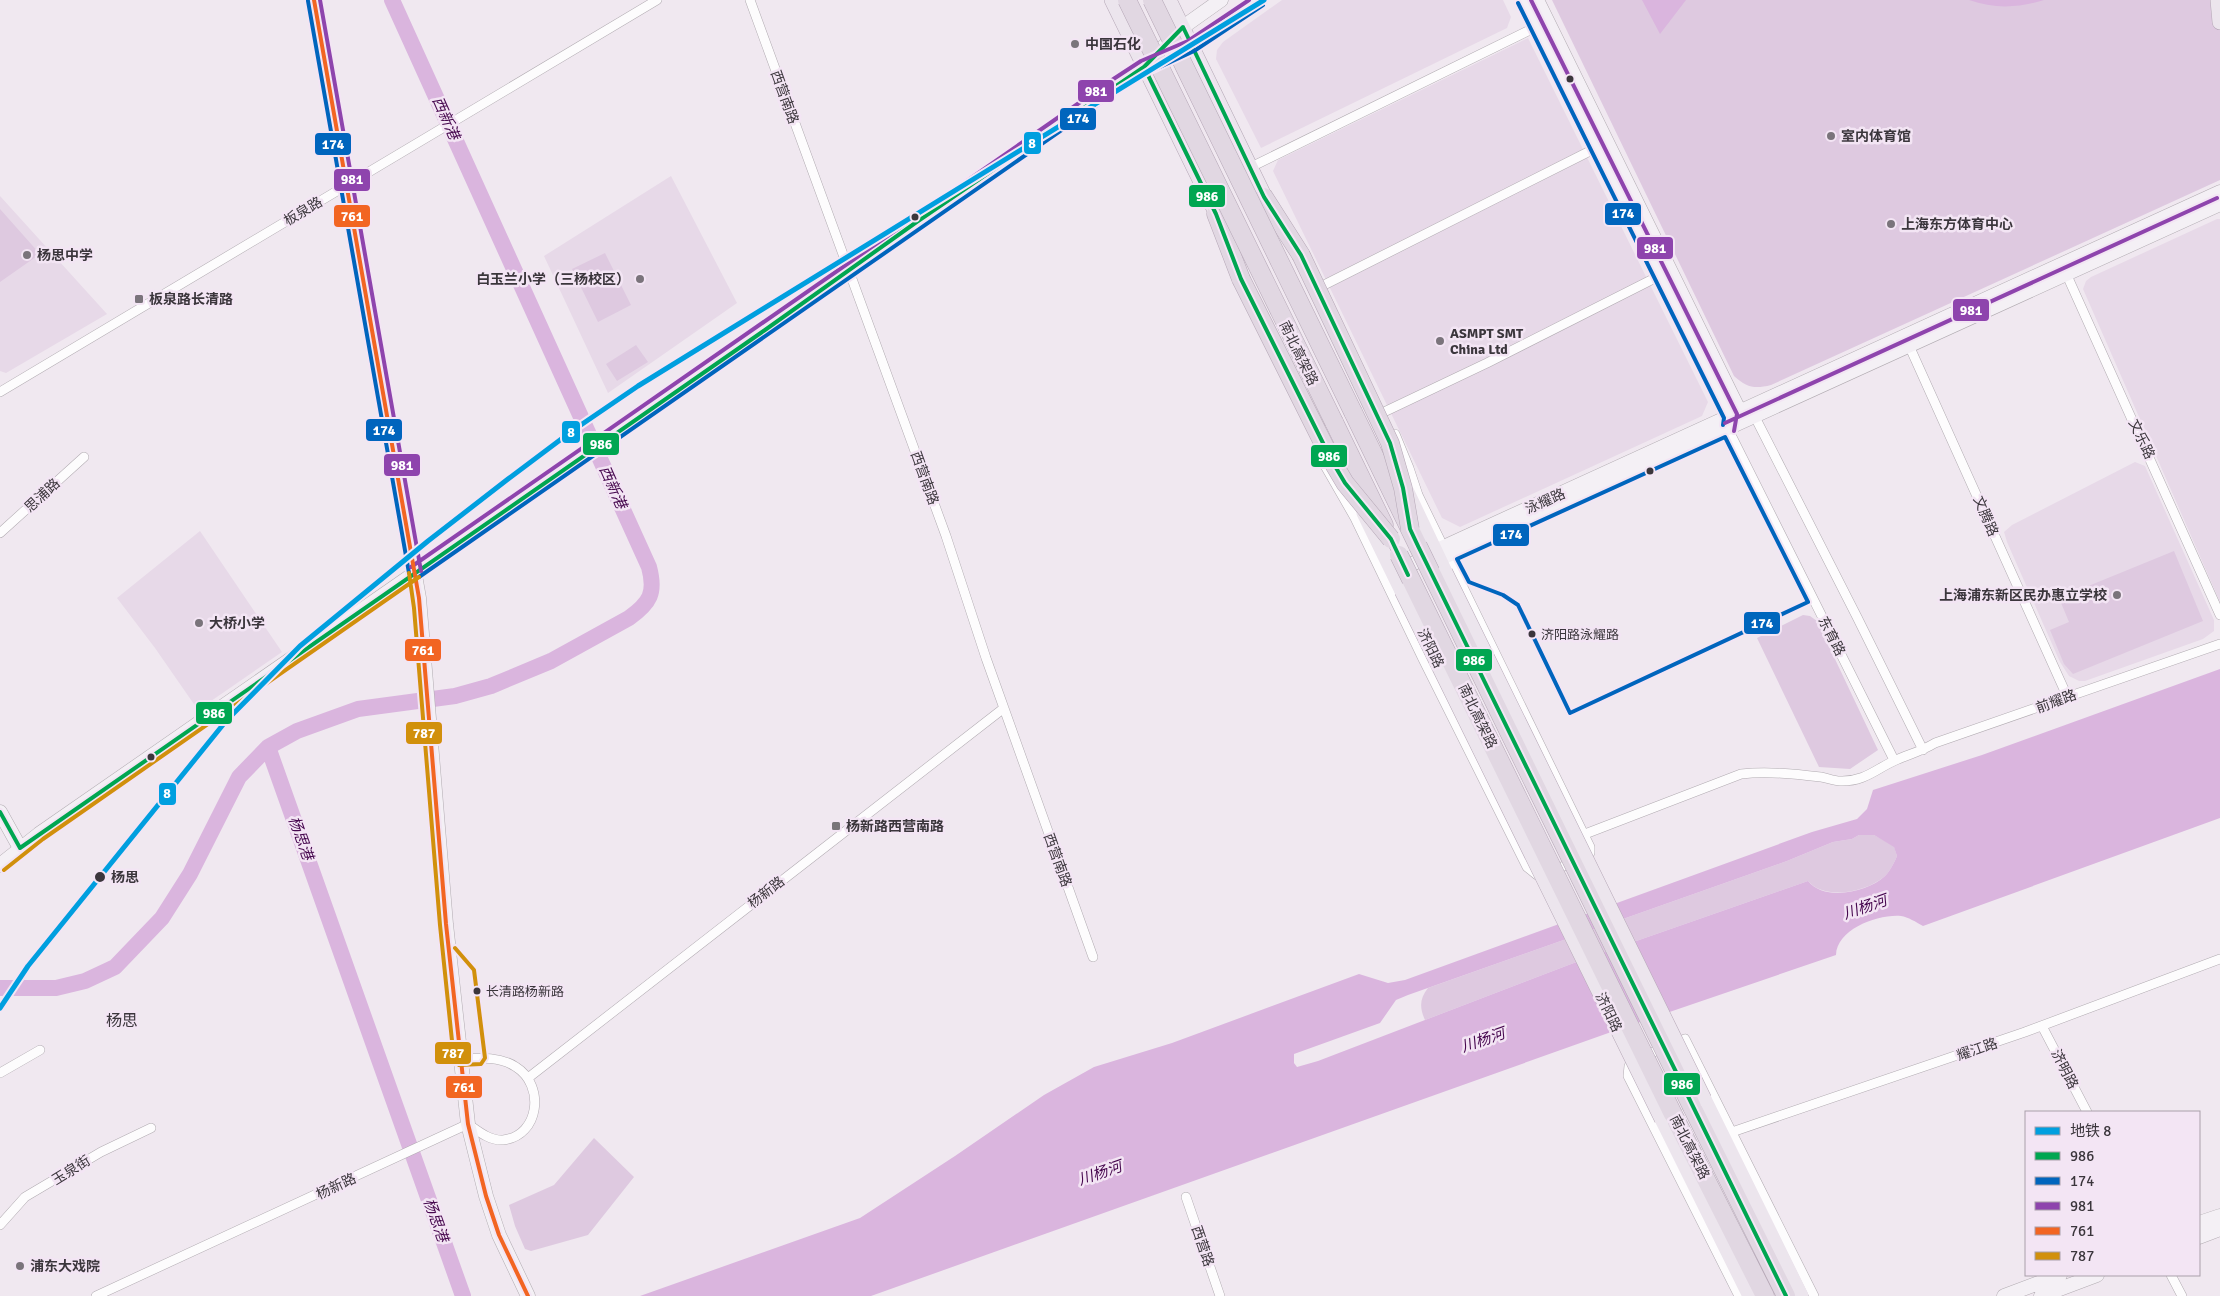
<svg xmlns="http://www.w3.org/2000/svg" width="2220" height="1296" font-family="Signika,'Noto Sans SC',sans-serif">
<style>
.built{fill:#e7d9e8}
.green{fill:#dec9e0}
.water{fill:#dab5de;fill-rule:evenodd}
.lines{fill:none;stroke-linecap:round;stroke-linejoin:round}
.river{stroke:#dab5de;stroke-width:16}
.street-casing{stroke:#b1abb1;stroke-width:10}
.secondary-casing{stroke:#b1abb1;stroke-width:15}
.primary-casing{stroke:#b5a7b6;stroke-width:16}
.highway-casing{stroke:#b5a7b6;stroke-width:19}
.street{stroke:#fdfcfd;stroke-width:9}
.secondary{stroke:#f4f0f5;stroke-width:14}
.primary{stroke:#ece5ed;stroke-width:15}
.highway{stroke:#e1d7e2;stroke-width:18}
.primary-bridge-casing{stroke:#b5a7b6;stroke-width:16;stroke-linecap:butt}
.highway-bridge-casing{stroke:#b5a7b6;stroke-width:19;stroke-linecap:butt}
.primary-bridge{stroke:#ece5ed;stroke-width:15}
.highway-bridge{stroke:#e1d7e2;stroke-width:18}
.bus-1-casing{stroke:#f3e5f4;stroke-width:8}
.bus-2-casing{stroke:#f3e5f4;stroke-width:8}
.bus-3-casing{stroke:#f3e5f4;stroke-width:8}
.bus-4-casing{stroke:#f3e5f4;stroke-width:8}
.bus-5-casing{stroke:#f3e5f4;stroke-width:8}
.bus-1{stroke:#00a651;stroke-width:4}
.bus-2{stroke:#0065bd;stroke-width:4}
.bus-3{stroke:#8e44ad;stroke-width:4}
.bus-4{stroke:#f26522;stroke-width:4}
.bus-5{stroke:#d1900c;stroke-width:4}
.metro-1-casing{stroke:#f3e5f4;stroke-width:9}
.metro-1{stroke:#009fdf;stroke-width:5}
.poi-dot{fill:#7a747b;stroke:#f3e5f4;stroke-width:2}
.bus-dot{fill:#3b363c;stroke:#f3e5f4;stroke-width:2}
.labels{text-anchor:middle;stroke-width:5;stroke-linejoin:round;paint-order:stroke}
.bus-label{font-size:13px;fill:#3b363c;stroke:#f3e5f4;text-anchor:start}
.poi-label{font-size:14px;font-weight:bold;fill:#3b363c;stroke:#f3e5f4;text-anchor:start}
.street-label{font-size:14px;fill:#3b363c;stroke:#f3e5f4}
.stop-label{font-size:14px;font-weight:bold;fill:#3b363c;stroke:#f3e5f4;text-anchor:start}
.water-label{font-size:15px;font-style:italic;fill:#46074e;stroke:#f3e5f4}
.quarter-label{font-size:16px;fill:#3b363c;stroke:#f3e5f4}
.line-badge{stroke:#f3e5f4;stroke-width:2}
.badge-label{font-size:14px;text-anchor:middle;font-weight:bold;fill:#fff}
</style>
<rect width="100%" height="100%" fill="#f0e8f0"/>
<path class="built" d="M1282 0H1503L1511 17 1507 28 1261 148 1216 59 1217 50 1223 42Z
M1528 38 1708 402 1702 416 1460 527 1442 518 1273 171 1278 160Z
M671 176 737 303 608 393 544 256Z
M0 196 107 314 6 373 0 371Z
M2217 219H2220V602L2083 289 2086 281 2091 277Z
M2135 462 2145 466 2214 620V631L2203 639 2085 681H2079L2069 676 2060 662 2007 542 2004 532 2012 525Z
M200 531 282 652 198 710 155 648 117 598Z"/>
<path class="green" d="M1552 0H2220V180L1771 385C1755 389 1747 388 1734 376Z
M0 209 40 254 0 282Z
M605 253 631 305 598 322 572 269Z
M636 345 648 362 617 381 606 364Z
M2174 551 2203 621 2073 674 2064 664 2050 630 2069 622 2059 598Z
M1803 615 1810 616 1817 621 1878 750 1850 769 1819 767 1757 638Z
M1859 835H1874L1894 846 1897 856C1894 863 1890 871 1885 876 1867 892 1825 901 1808 881L1579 961 1425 1020C1419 1007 1420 998 1428 988L1787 861 1833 842 1852 839Z
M594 1138 634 1177 588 1235 531 1251 525 1249 515 1226 509 1205 554 1185Z"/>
<path class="water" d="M1642 0H1686L1660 34Z
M1969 0H2044C2019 8 1994 9 1969 0Z
M2220 669V818L1923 926C1916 922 1908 917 1901 916 1878 914 1837 929 1836 955L1614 1031 871 1296H640L860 1218 955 1156 1044 1095 1094 1067 1172 1043 1359 974 1388 983 1405 980 1812 832 1857 819 1867 809 1873 790 1982 755ZM1859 835H1874L1894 847 1897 856C1894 863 1890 871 1885 876 1868 892 1825 902 1808 881L1579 961 1318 1061 1297 1067 1294 1063V1054L1380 1023 1396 1000 1408 995 1787 861 1833 842 1852 839Z"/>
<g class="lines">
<path class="river" d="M268 747 463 1296
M0 988H56L85 981 115 967 162 918 190 874 239 777 268 747 297 731 358 709 455 696 491 686 551 661 629 618C650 603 656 593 649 567L392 0"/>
<g class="street-casing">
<path id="street" d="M750 0 946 536 986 658 1093 957
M1249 168 1540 25
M2065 271 2220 615
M1324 285 1600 146
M1907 341 2067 696
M0 392 657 0
M1384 412 1487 363 1663 274
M1755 417 1857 617 1923 750
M1728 429 1894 760
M1320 457 1355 518 1423 659 1527 867 1537 875H1544L1586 856 1590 853V847L1418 495 1409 468 1395 434
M0 533 84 457
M1585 834 1741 774C1767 771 1795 774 1821 777 1827 778 1834 781 1840 781 1865 782 1877 768 1896 760 1910 754 1922 751 1935 743L2220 644
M2042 1026 2087 1112
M0 1073 40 1050
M528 1078 1004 708
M1732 1132 2025 1032 2220 959
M1186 1197 1220 1296
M0 1225 25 1197 101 1152 151 1128
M2171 1275 2182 1296
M96 1296 468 1124C478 1131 490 1141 503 1140 540 1136 545 1085 516 1067 500 1056 478 1058 460 1059
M1739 1296 1628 1076 1629 1066 1636 1059 1685 1039 1814 1296"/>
</g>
<g class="secondary-casing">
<path id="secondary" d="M314 0 419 598 446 924 468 1124 486 1196 499 1235 528 1296
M1524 0 1731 417 1729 426
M1537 0 1740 412 1749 415
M1148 63 1183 27 1221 0
M1429 564 2220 204
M1397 573 1435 551 2220 192
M0 812 20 848
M0 865 39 834 765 330 918 221 1119 83 1144 67 1191 46 1260 0
M2199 1223 2220 1216
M2199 1237 2220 1229
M2004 1296 2060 1275
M2041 1296 2097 1275"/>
</g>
<g class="primary-casing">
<path id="primary" d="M1112 0 1221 223
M1169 0 1270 208
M2218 0 2220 22
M1407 492 1445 572
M1364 513 1402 591
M1704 1099 1801 1296
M1662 1119 1750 1296"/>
</g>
<g class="highway-casing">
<path id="highway" d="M1264 197 1301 255
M1216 214 1241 279
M1353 412 1418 546
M1334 422 1384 525
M1692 1107 1786 1296
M1673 1114 1765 1296"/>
</g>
<use href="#street" class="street"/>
<use href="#secondary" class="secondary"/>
<use href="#primary" class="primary"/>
<use href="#highway" class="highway"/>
<g class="primary-bridge-casing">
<path id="primary-bridge" d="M1445 572 1704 1099
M1402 591 1662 1119"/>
</g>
<g class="highway-bridge-casing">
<path id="highway-bridge" d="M1127 0 1334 422
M1152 0 1353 412
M1301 255 1390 443 1403 488 1410 529
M1241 279 1332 461 1345 483 1391 539
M1418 546 1692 1107
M1399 555 1673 1114"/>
</g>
<use href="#primary-bridge" class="primary-bridge"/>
<use href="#highway-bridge" class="highway-bridge"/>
<g class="bus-1-casing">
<path id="bus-1" d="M1144 67 1216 214 1241 279 1332 461 1345 483 1391 539 1408 575
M0 812 20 848
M20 848 765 330 918 221 1144 67 1183 27 1264 197 1301 255 1390 443 1403 488 1410 529 1418 546 1786 1296"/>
</g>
<g class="bus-2-casing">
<path id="bus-2" d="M308 1 409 573
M1518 3 1724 418 1723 425
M1725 437 1808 602 1570 713 1518 605 1503 595 1469 582 1457 559Z
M419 577 1122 88 1147 73 1194 51 1263 5"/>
</g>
<g class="bus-3-casing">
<path id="bus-3" d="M320 0 421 571
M1531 0 1737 414 1734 431
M1725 423 2217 198
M411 567 1115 78 1141 61 1188 41 1249 0"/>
</g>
<g class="bus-4-casing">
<path id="bus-4" d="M314 0 419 598 446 924 468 1124 486 1196 499 1235 528 1296"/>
</g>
<g class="bus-5-casing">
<path id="bus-5" d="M409 573 414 608 440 925 454 1060 459 1065 481 1064 485 1058 474 970 455 948
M4 870 43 839 419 577"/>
</g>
<use href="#bus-1" class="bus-1"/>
<use href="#bus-2" class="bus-2"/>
<use href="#bus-3" class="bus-3"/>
<use href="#bus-4" class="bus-4"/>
<use href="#bus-5" class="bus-5"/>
<g class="metro-1-casing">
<path id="metro-1" d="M0 1008 28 966 226 721 300 646 428 541 508 479 572 431 638 386 1264 0"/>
</g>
<use href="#metro-1" class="metro-1"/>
</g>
<g class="poi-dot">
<circle cx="1075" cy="44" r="5"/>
<circle cx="1831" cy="136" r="5"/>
<circle cx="1891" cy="224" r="5"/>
<circle cx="27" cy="255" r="5"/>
<circle cx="640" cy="279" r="5"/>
<rect x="134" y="294" width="10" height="10" rx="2.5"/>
<circle cx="1440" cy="341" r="5"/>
<circle cx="2117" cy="595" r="5"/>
<circle cx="199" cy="623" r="5"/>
<rect x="831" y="821" width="10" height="10" rx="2.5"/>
<circle cx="20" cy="1266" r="5"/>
</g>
<g class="bus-dot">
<circle cx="1570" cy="79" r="4.5"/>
<circle cx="915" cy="217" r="4.5"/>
<circle cx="1650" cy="471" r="4.5"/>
<circle cx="1532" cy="634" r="4.5"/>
<circle cx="151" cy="757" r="4.5"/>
<circle cx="100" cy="877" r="6"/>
<circle cx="477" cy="991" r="4.5"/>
</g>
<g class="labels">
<g class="bus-label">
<text x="1541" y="639">济阳路泳耀路</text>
<text x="486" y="996">长清路杨新路</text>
</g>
<g class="poi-label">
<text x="1085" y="49">中国石化</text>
<text x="1841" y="141">室内体育馆</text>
<text x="1901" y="229">上海东方体育中心</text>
<text x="37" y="260">杨思中学</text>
<text x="630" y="284" text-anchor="end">白玉兰小学（三杨校区）</text>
<text x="149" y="304">板泉路长清路</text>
<text x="1450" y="338">ASMPT SMT<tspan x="1450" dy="16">China Ltd</tspan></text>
<text x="2107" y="600" text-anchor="end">上海浦东新区民办惠立学校</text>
<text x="209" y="628">大桥小学</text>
<text x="846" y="831">杨新路西营南路</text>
<text x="30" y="1271">浦东大戏院</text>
</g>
<g class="street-label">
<text transform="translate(785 97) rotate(70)" y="5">西营南路</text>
<text transform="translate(303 211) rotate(-31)" y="5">板泉路</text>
<text transform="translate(1299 353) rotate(64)" y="5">南北高架路</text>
<text transform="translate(2142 439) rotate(65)" y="5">文乐路</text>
<text transform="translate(925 478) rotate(70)" y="5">西营南路</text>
<text transform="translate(42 495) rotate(-43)" y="5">思浦路</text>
<text transform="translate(1545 501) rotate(-24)" y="5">泳耀路</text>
<text transform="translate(1986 516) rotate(67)" y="5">文腾路</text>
<text transform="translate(1832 636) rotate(63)" y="5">东育路</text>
<text transform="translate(1431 648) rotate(64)" y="5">济阳路</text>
<text transform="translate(2056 701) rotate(-20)" y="5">前耀路</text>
<text transform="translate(1478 716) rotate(64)" y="5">南北高架路</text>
<text transform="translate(1058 860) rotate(70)" y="5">西营南路</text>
<text transform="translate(766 892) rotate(-38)" y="5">杨新路</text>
<text transform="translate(1609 1012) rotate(64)" y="5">济阳路</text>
<text transform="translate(1977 1049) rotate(-19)" y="5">耀江路</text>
<text transform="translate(2065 1069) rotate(63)" y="5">济明路</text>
<text transform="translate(1690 1147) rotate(63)" y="5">南北高架路</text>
<text transform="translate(71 1170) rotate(-32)" y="5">玉泉街</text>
<text transform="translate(336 1186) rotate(-25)" y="5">杨新路</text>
<text transform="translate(1203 1246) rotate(71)" y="5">西营路</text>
</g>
<g class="stop-label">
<text x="111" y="882">杨思</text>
</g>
<g class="water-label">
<text transform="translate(446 118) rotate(66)" y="5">西新港</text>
<text transform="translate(613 487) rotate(66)" y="5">西新港</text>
<text transform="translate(301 838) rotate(70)" y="5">杨思港</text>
<text transform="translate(1865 907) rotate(-19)" y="5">川杨河</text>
<text transform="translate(1483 1040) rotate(-19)" y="5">川杨河</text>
<text transform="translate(1100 1173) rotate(-19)" y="5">川杨河</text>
<text transform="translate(436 1220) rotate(70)" y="5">杨思港</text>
</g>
<g class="quarter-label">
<text x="122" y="1026">杨思</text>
</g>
</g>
<g class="line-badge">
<rect x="1077" y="79" width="38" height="24" rx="5" fill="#8e44ad"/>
<rect x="1059" y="107" width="38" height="24" rx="5" fill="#0065bd"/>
<rect x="1023" y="131" width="19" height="24" rx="5" fill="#009fdf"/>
<rect x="314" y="132" width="38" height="24" rx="5" fill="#0065bd"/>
<rect x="333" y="168" width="38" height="24" rx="5" fill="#8e44ad"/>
<rect x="1188" y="184" width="38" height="24" rx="5" fill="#00a651"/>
<rect x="1604" y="202" width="38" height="24" rx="5" fill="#0065bd"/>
<rect x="333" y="204" width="38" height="24" rx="5" fill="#f26522"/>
<rect x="1636" y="236" width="38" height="24" rx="5" fill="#8e44ad"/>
<rect x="1952" y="298" width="38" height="24" rx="5" fill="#8e44ad"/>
<rect x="365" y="418" width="38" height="24" rx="5" fill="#0065bd"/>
<rect x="561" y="420" width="20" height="24" rx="5" fill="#009fdf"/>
<rect x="582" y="432" width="38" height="24" rx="5" fill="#00a651"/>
<rect x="1310" y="444" width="38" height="24" rx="5" fill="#00a651"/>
<rect x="383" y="453" width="38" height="24" rx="5" fill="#8e44ad"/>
<rect x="1492" y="523" width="38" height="24" rx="5" fill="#0065bd"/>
<rect x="1743" y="611" width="38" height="24" rx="5" fill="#0065bd"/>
<rect x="404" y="638" width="38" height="24" rx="5" fill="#f26522"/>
<rect x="1455" y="648" width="38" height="24" rx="5" fill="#00a651"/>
<rect x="195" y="701" width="38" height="24" rx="5" fill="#00a651"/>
<rect x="405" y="721" width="38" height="24" rx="5" fill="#d1900c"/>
<rect x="158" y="782" width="19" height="24" rx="5" fill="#009fdf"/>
<rect x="434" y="1041" width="38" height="24" rx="5" fill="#d1900c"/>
<rect x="1663" y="1072" width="38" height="24" rx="5" fill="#00a651"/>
<rect x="445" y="1075" width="38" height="24" rx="5" fill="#f26522"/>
</g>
<g class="badge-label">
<text x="1096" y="96">981</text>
<text x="1078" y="123">174</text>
<text x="1032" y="148">8</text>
<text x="333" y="149">174</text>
<text x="352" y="184">981</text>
<text x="1207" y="201">986</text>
<text x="1623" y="218">174</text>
<text x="352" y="221">761</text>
<text x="1655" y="253">981</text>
<text x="1971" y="315">981</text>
<text x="384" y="435">174</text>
<text x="571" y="437">8</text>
<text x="601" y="449">986</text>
<text x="1329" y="461">986</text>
<text x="402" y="470">981</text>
<text x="1511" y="539">174</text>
<text x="1762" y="628">174</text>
<text x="423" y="655">761</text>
<text x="1474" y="665">986</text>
<text x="214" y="718">986</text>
<text x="424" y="738">787</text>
<text x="167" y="798">8</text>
<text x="453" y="1058">787</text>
<text x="1682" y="1089">986</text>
<text x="464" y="1092">761</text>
</g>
<rect x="2025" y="1111" width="175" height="165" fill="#f3e5f4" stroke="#a99faa"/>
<rect x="2035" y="1127" width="25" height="8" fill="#009fdf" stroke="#a99faa"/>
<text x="2070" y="1136" font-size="15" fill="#3b363c">地铁 8</text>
<rect x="2035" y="1152" width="25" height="8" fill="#00a651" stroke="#a99faa"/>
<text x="2070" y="1161" font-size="15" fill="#3b363c">986</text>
<rect x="2035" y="1177" width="25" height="8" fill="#0065bd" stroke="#a99faa"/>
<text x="2070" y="1186" font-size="15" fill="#3b363c">174</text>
<rect x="2035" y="1202" width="25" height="8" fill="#8e44ad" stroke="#a99faa"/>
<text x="2070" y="1211" font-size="15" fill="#3b363c">981</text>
<rect x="2035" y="1227" width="25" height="8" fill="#f26522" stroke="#a99faa"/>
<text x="2070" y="1236" font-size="15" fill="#3b363c">761</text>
<rect x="2035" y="1252" width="25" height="8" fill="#d1900c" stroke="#a99faa"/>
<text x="2070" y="1261" font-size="15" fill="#3b363c">787</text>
</svg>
